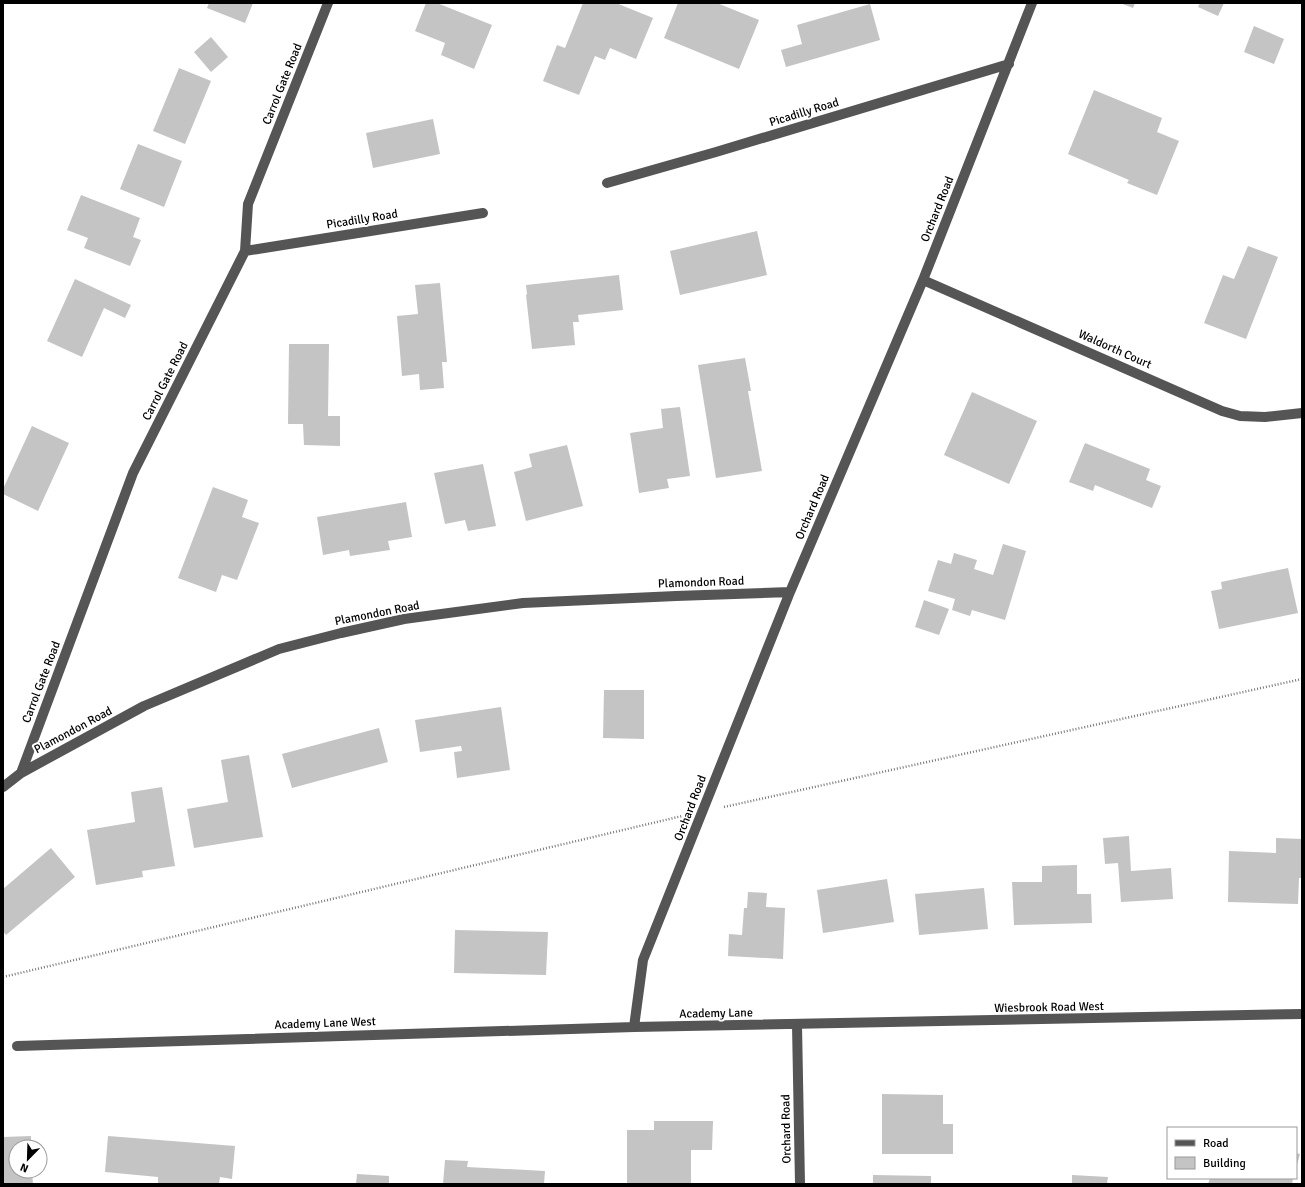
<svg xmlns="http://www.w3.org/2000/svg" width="1305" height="1187" font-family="Signika,sans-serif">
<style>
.building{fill:#c4c4c4}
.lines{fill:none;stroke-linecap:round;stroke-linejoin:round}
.path{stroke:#777;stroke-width:2.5;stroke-dasharray:1 2;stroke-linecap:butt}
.minor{stroke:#555;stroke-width:10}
.labels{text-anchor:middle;stroke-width:4;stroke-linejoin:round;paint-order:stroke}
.street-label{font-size:12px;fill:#000;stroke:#fff}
</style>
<rect width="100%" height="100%" fill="#fff"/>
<path class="building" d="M209 3H253L245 23 207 8Z
M426 3H437L492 25 474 69 441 55 445 43 415 31Z
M583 3H616L653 18 636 59 610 48 605 60 595 56 579 95 543 81 557 45 565 48Z
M678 3H717L759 20 739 69 664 38Z
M1120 3H1135L1133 8Z
M1200 3H1224L1218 16 1198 7Z
M870 4 880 40 786 67 781 50 802 44 797 25Z
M1254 26 1284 39 1274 64 1244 52Z
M211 37 228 57 211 72 194 52Z
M179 68 211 81 185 144 153 131Z
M1094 90 1162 118 1157 132 1179 141 1157 195 1127 183 1129 180 1068 154Z
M433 119 440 154 373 168 366 133Z
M138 144 182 161 164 207 120 189Z
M81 195 140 218 133 237 141 240 130 266 84 248 88 238 67 230Z
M757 231 767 275 680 295 670 251Z
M1248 246 1278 257 1246 339 1204 323 1223 275 1234 279Z
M619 275 623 310 578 315 579 322H573L575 345 532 349 526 295 527 294 526 285Z
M75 279 131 305 125 318 104 308 82 357 47 341Z
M440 283 447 362H442L444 388 420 390 419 374 402 376 397 316 418 314 415 285Z
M289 344H329L328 416H340V446L304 445 303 424H288Z
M745 358 751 391H748L762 471 716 478 698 365Z
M972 392 1037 421 1009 484 944 455Z
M680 407 690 476 667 479 669 488 639 493 630 433 663 428 661 409Z
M32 426 69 443 38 511 3 494V489Z
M1085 443 1150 469 1146 480 1161 486 1152 508 1095 485 1093 491 1069 482Z
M567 445 583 506 526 521 514 472 532 467 529 454Z
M483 464 496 526 468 531 465 520 445 524 434 473Z
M213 487 248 500 242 517 259 523 237 580 222 575 216 592 178 578Z
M406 502 412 537 388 541 390 550 350 556 349 550 323 555 317 517Z
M1003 544 1026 551 1005 620 972 610 970 616 952 610 955 599 928 591 938 560 951 564 954 553 977 560 974 569 993 575Z
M1288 568 1298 613 1219 629 1211 591 1222 589 1221 582Z
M924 600 949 609 939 635 915 627Z
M604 690H644V739L603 738Z
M501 707 510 770 457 778 454 752 462 751 461 746 420 752 415 720Z
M379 728 388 762 292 788 282 754Z
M249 755 263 837 194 848 187 809 228 802 221 760Z
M162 787 175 866 142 871 143 877 96 885 87 830 135 822 131 792Z
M1129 836 1131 871 1171 868 1173 899 1121 902 1118 863 1105 864 1103 838Z
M1276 838 1302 839V878H1299L1298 904 1228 902 1229 851 1276 853Z
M51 848 75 877 6 935 3 931V889Z
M1077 865V894H1091L1092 923 1014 925 1012 882H1042V866Z
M887 879 894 922 823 933 817 890Z
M984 888 988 929 919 935 915 894Z
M748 892 767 893 766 907 785 908 783 959 728 956 729 934 742 935 744 908H747Z
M455 930 548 932 546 975 454 973Z
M882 1094 943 1095V1124H953V1154H882Z
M654 1121H713L712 1150H691V1184H627V1130H654Z
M31 1136V1147H16V1171H32L33 1184H3V1137Z
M108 1136 235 1146 232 1179 220 1177 219 1184H158V1177L105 1172Z
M1296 1153 1300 1154 1296 1168Z
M445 1160 468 1161 467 1167 545 1171 544 1184H443Z
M357 1174 389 1176V1184H356Z
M873 1175 931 1176V1184H873Z
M1072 1175 1108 1177 1107 1184H1072Z
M1210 1178H1293L1292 1184H1208Z"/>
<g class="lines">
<path class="path" d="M724 807 1302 679
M3 977 682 816"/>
<path class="minor" d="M607 183 716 152 1009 64
M245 251 483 213
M923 280 1222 411 1240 416 1265 417 1302 413
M21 773 133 473 245 251 248 204 328 3
M3 787 21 773 144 706 279 649 341 633 404 619 523 603 676 596 790 592
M797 1025 800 1184
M634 1027 643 960 790 592 923 280 1032 3
M17 1046 634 1027 1302 1014"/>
</g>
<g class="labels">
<g class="street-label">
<text transform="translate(282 84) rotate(-68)" y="4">Carrol Gate Road</text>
<text transform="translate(804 112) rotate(-17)" y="4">Picadilly Road</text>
<text transform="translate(937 209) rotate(-68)" y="4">Orchard Road</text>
<text transform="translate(362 219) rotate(-9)" y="4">Picadilly Road</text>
<text transform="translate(1115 349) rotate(24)" y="4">Waldorth Court</text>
<text transform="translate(165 381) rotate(-63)" y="4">Carrol Gate Road</text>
<text transform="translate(812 507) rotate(-67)" y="4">Orchard Road</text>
<text transform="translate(701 582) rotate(-2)" y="4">Plamondon Road</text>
<text transform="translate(377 613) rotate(-11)" y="4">Plamondon Road</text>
<text transform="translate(41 682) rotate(-69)" y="4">Carrol Gate Road</text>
<text transform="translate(73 730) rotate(-28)" y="4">Plamondon Road</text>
<text transform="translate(690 808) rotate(-69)" y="4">Orchard Road</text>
<text transform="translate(1049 1007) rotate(-1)" y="4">Wiesbrook Road West</text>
<text transform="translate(716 1013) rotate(-1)" y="4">Academy Lane</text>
<text transform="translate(325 1023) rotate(-2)" y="4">Academy Lane West</text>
<text transform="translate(786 1129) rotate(-91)" y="4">Orchard Road</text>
</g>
</g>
<rect width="1305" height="1187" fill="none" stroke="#000000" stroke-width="8"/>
<rect x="1167" y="1127" width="130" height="52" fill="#ffffff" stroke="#999999"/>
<rect x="1175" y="1140" width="20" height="6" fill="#555555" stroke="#999999"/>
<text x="1203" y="1147" font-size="12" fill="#000000">Road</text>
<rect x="1175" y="1157" width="20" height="12" fill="#c4c4c4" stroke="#999999"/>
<text x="1203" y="1167" font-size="12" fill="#000000">Building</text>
<g transform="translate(28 1159) rotate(203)"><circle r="19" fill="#ffffff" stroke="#999999"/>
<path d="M0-3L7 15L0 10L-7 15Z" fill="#000000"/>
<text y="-6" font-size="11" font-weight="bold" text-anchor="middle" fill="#000000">N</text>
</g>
</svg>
